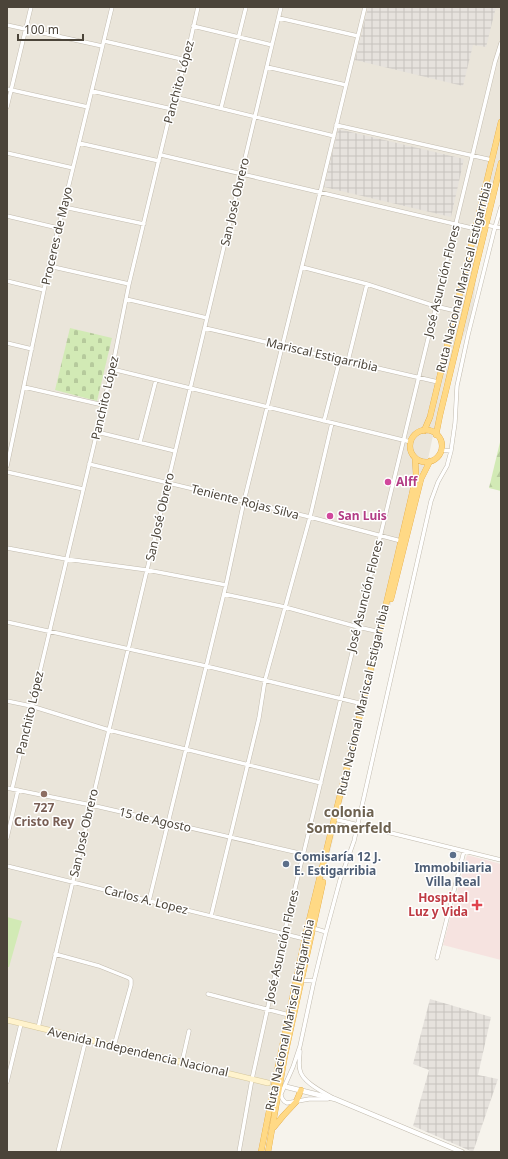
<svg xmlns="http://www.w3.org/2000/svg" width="508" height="1159" font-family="'Noto Sans',sans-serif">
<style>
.residential{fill:#eae5da}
.industrial{fill:url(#industrial-grid)}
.medical{fill:#f6e3e0}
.forest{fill:url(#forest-firs)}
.cemetery{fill:url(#cemetery-stones)}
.green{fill:#d2eab5}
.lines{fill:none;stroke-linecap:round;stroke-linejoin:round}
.minor-casing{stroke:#c2bbae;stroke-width:4.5}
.tertiary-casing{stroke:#c2bbae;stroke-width:5.5}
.secondary-casing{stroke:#d6c79b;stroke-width:6}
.trunk-casing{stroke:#e0a43c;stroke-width:6}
.minor{stroke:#fff;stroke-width:3.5}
.tertiary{stroke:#fff;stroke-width:4.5}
.secondary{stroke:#fff3cd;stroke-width:5}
.trunk{stroke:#ffd985;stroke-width:5.5}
.hotel-dot{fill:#d1479c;stroke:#fff;stroke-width:1.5}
.education-dot{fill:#8d6e63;stroke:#fff;stroke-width:1.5}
.service-dot{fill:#5c6f8a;stroke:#fff;stroke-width:1.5}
.health-dot{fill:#e0444e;stroke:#fff;stroke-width:1.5}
.labels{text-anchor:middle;stroke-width:3;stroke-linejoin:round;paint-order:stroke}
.street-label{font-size:12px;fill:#4b4439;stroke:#fff}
.hotel-label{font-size:12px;font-weight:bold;fill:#b23c85;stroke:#fff;text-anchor:start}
.education-label{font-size:12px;font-weight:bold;fill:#785e54;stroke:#fff}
.service-label{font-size:12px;font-weight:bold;fill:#4e5e75;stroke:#fff;text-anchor:start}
.health-label{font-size:12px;font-weight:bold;fill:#be3a42;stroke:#fff;text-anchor:end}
.quarter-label{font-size:14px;font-weight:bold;fill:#6e6250;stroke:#fff}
</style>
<defs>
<pattern id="industrial-grid" width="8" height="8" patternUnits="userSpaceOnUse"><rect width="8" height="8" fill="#e6e2dd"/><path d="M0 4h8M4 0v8" fill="none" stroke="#c7c3be"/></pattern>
<pattern id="forest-firs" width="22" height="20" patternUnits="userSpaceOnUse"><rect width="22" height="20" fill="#d2eab5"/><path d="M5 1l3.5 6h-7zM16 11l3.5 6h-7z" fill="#b6ca9c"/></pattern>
<pattern id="cemetery-stones" width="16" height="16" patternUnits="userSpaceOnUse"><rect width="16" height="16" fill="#d2eab5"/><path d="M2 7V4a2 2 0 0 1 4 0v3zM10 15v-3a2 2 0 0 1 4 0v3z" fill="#b6ca9c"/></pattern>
</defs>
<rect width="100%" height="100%" fill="#f6f3ec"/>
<path class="residential" d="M7 7H501V163L499 172 482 224 472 316 444 384 428 459 406 541 328 860 301 980 274 1075 261 1152H7Z"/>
<path class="industrial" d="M368 7H496L486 47 473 45 463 86 355 60Z
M338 129 464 159 451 217 324 187Z
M430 999 491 1017 478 1075 498 1079 473 1152 413 1126 429 1070 413 1064Z"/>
<path class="medical" d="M467 855 501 864V960L443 945Z"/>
<path class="forest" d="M501 438V491L489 488Z"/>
<path class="cemetery" d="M70 328 112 338 97 401 55 390Z"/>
<path class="green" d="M7 917 22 921 9 967H7Z"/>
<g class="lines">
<g class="minor-casing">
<path id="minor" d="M279 18 358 36
M7 25 102 46
M193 26 272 45
M104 41 186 60
M267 67 346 85
M7 89 88 107
M92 91 172 109
M174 97 334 136
M7 107 31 7
M221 108 246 7
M336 125 492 160
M79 143 159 161
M7 153 73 168
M161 155 476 229
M64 207 144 224
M7 216 58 228
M486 225 501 228
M49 266 129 284
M302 267 367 284 435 306 456 311
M7 281 44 290
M126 299 207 318
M205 328 438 382
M7 343 32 349
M348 361 367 284
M112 369 411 442
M24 387 103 405
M324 421 340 359
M97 432 175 451
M140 442 156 380
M441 450 451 451
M89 464 310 517 401 541
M7 466 48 271 112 7
M7 472 83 489
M7 548 66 559 147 570 226 585
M224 594 285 607 358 627 380 632
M7 622 206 666 363 704
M7 701 31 706 109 730 321 783
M7 788 91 805 325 859
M12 789 112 369 129 284 174 97 186 60 198 7
M338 820 501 860
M7 838 18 790
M7 866 305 939
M149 901 226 585 244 501 320 193 365 7
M211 916 259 718 265 680 310 517 332 423
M313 928 326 932 340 880 354 841 431 501 438 482 447 466 451 451 455 423 457 386 468 335 495 227 501 207
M326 932 314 981 300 1046 293 1067 281 1094C281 1099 283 1101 287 1103L309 1099H328
M55 954 99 966 129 978 131 980V985L114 1046
M437 958 464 851
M301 980 314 981
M208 994 289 1015
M38 1028 281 7
M300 1051C300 1057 298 1064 300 1070 302 1082 323 1092 333 1098
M182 1062 189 1031
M7 1082 21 1024
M58 1152 86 1039
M239 1152 252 1079 284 934 495 62 501 43"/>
</g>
<g class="tertiary-casing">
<path id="tertiary" d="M287 1087 335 1099 462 1152"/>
</g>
<g class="secondary-casing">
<path id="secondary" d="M7 1020 268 1083"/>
</g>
<g class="trunk-casing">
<path id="trunk" d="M410 446a16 16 0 1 1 32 0a16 16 0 1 1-32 0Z
M424 431 430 417 501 122
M436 435 440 415 501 163
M391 599 421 479 430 461
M274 1127 283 1116 296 1102 301 1090
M261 1152 276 1076 306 933 363 702 412 494 416 474 415 458
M268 1152 285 1055 323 882"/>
</g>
<use href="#minor" class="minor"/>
<use href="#tertiary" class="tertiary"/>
<use href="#secondary" class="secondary"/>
<use href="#trunk" class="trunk"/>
</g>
<g class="hotel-dot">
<circle cx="388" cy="482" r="4"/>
<circle cx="330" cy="516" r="4"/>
</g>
<circle class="education-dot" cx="44" cy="794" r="4"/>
<g class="service-dot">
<circle cx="453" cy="855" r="4"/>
<circle cx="286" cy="864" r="4"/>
</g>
<path class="health-dot" d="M475 899h4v4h4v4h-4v4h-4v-4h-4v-4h4z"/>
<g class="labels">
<g class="street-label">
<text transform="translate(179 82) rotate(-75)" y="4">Panchito López</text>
<text transform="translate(235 202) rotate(-77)" y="4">San José Obrero</text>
<text transform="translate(57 236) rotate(-77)" y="4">Proceres de Mayo</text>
<text transform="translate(464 277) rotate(-76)" y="4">Ruta Nacional Mariscal Estigarribia</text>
<text transform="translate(442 281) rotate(-76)" y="4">José Asunción Flores</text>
<text transform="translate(322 355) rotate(13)" y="4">Mariscal Estigarribia</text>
<text transform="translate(105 398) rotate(-77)" y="4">Panchito López</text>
<text transform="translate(245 502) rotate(14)" y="4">Teniente Rojas Silva</text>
<text transform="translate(160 517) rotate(-77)" y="4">San José Obrero</text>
<text transform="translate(365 596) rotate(-76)" y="4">José Asunción Flores</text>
<text transform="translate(363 700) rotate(-77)" y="4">Ruta Nacional Mariscal Estigarribia</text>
<text transform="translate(30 713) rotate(-77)" y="4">Panchito López</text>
<text transform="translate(155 820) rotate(13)" y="4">15 de Agosto</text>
<text transform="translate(84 833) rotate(-77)" y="4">San José Obrero</text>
<text transform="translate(146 900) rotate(14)" y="4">Carlos A. Lopez</text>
<text transform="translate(282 946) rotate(-77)" y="4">José Asunción Flores</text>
<text transform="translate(290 1015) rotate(-78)" y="4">Ruta Nacional Mariscal Estigarribia</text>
<text transform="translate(138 1052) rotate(13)" y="4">Avenida Independencia Nacional</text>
</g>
<g class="hotel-label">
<text x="396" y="486">Alff</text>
<text x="338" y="520">San Luis</text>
</g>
<g class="education-label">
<text x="44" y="812">727<tspan x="44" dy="14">Cristo Rey</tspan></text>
</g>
<g class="service-label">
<text x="294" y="861">Comisaría 12 J.<tspan x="294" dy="14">E. Estigarribia</tspan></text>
<text x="453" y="872" text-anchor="middle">Immobiliaria<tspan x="453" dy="14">Villa Real</tspan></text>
</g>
<g class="health-label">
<text x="468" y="902">Hospital<tspan x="468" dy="14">Luz y Vida</tspan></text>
</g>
<g class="quarter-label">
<text x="349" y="817">colonia<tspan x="349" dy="16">Sommerfeld</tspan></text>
</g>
</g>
<rect width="508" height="1159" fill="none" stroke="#4b4439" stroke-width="16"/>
<path d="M18 34v6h65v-6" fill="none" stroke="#4b4439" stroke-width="2"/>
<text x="24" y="34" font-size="12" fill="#4b4439" stroke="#ffffff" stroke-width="3" paint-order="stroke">100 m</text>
</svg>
